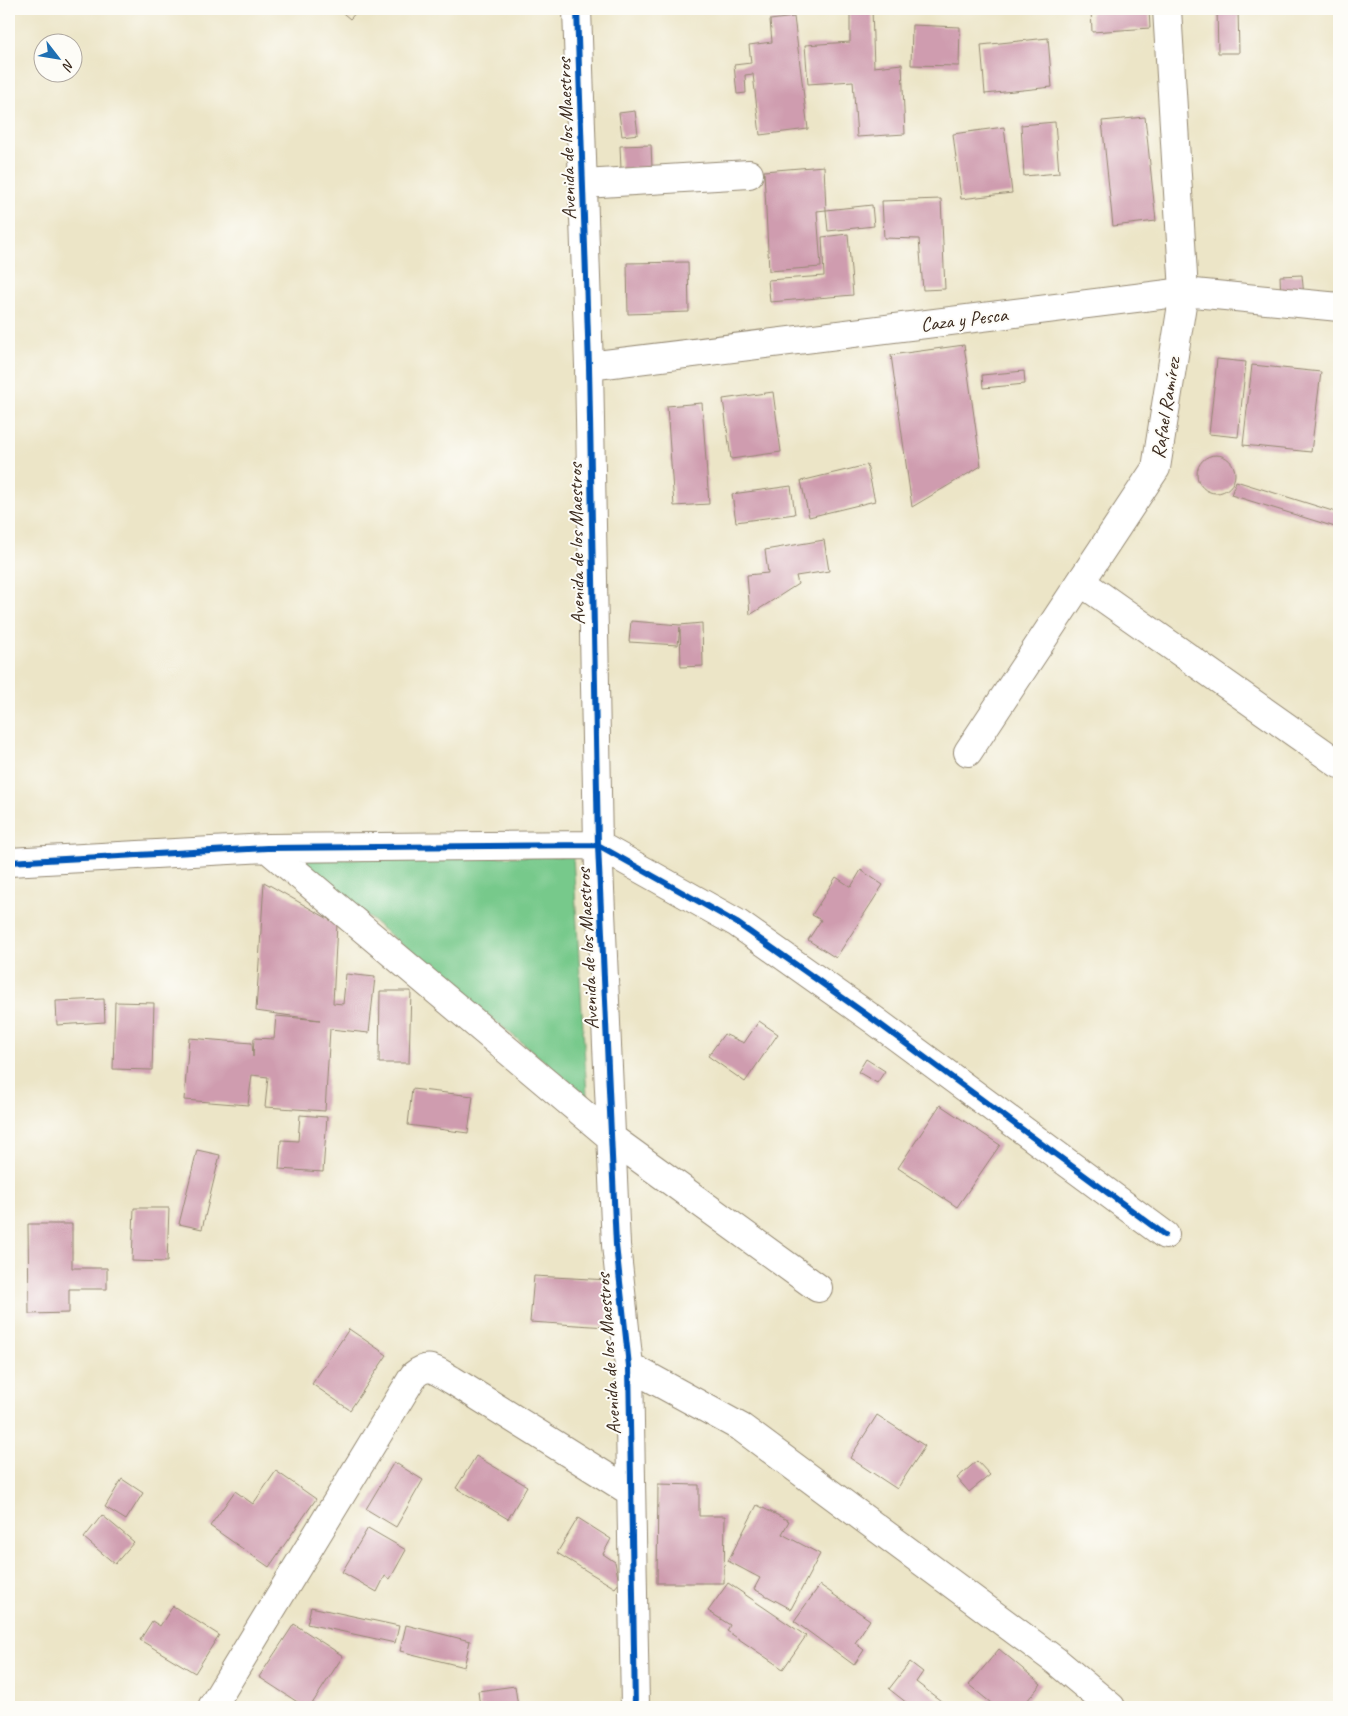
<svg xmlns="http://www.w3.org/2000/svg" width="1348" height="1716" font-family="Caveat,sans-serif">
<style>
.green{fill:#77c98b;stroke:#597a54}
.building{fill:#cf9caf}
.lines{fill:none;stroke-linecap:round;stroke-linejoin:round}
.street-casing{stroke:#948872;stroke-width:30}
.street{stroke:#fff;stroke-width:28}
.cycleway-casing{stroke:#fdfcf7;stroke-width:9}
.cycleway{stroke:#0057b8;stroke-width:6}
.labels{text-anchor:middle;stroke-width:4;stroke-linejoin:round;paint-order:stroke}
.street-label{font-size:20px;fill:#3b2a1e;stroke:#fdfcf7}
</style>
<rect width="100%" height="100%" fill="#fdfcf7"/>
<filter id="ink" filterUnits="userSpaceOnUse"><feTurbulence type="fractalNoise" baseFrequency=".02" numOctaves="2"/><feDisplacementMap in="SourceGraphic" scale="10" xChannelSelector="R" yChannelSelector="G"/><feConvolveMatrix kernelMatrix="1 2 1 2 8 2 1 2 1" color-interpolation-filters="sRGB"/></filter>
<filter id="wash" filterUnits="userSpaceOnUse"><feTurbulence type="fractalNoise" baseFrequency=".0096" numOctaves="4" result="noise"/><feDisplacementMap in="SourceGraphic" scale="20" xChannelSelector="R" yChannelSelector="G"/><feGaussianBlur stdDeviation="1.12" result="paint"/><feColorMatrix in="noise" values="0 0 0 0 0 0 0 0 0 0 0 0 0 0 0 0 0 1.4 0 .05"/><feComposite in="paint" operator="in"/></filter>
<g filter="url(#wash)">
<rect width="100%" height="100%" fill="#ece5c7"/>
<path class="green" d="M573 856 587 1096 297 859Z"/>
<g id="blocks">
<path class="building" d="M338 9H359L350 19Z
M850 9H872L874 67 902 64 905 134 857 137 853 81 808 84 805 45 850 42Z
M1091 9H1149L1150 28 1092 32Z
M1217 9H1238L1239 53H1218Z
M794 17 808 129 760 135 753 74 745 75 746 93 737 94 734 65 751 63 749 45 772 42 770 20Z
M912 25 960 27 959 66 911 65Z
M1048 38 1052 87 985 94 981 45Z
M635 111 638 134 622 136 619 113Z
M1145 117 1156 221 1113 226 1102 121Z
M1055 122 1059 173 1024 176 1021 125Z
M1004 127 1012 193 961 199 953 134Z
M651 145 652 168 621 169 620 146Z
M824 166 826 210 872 205 874 226 828 231 826 210 817 211 821 267 769 271 764 171Z
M941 199 945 289 923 290 919 239 884 238 882 201Z
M848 234 853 295 770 302 768 280 824 276 822 237Z
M688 262 689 312 628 314 627 263Z
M1302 275 1304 297 1281 299 1280 276Z
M964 345 981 466 912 507 891 355Z
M1217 359 1246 362 1238 437 1209 434Z
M1252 365 1321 372 1311 452 1243 445Z
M1024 371 1025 384 983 388 982 375Z
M773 392 781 452 731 459 723 399Z
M702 403 709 504 674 506 667 406Z
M1197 474a19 19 0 1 1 38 0a19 19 0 1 1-38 0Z
M867 465 875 501 809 517 801 481Z
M1236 481 1339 513 1335 527 1231 495Z
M791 486 795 514 736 522 732 494Z
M824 540 829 571 796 576 798 584 750 615 747 575 768 573 765 550Z
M631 621 680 625 702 623 703 666 681 667 680 627 678 645 629 642Z
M861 870 883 885 836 958 808 940 821 920 812 915 836 877 851 887Z
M264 882 337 924 333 1003 343 1004 346 974 375 977 369 1033 330 1029 325 1111 265 1107 268 1077 252 1075 248 1105 184 1100 189 1038 252 1043 253 1057 254 1038 274 1039 276 1016 320 1020 256 1011Z
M380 991H411L409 1063H379Z
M104 999 105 1022 57 1025 56 1001Z
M115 1002 154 1003 152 1070 113 1069Z
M759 1021 778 1034 745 1082 708 1056 724 1034 744 1043Z
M866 1059 885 1071 877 1083 858 1072Z
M412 1089 473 1096 468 1133 408 1125Z
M940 1105 1000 1145 957 1207 898 1168Z
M300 1115 327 1117 323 1172 279 1169 281 1140 298 1141Z
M197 1150 220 1155 202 1229 179 1224Z
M134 1208H169L167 1262 132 1261Z
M28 1224H72V1268H107V1289H69V1313L29 1314Z
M534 1276 609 1280 607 1327 530 1322Z
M349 1329 387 1355 350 1410 312 1384Z
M877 1415 925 1446 897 1489 850 1458Z
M476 1456 527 1486 508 1519 456 1488Z
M977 1461 990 1475 969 1492 957 1478Z
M394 1462 423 1480 396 1527 366 1509Z
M276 1471 316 1499 269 1567 210 1526 235 1491 253 1504Z
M122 1479 143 1493 126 1520 105 1507Z
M658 1484 699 1485V1516H725L724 1583H657Z
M757 1505 789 1521 782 1534 820 1554 791 1609 754 1589 760 1578 728 1561Z
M102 1515 134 1542 115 1564 84 1538Z
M578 1518 611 1539 603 1554 615 1562 619 1583 615 1588 557 1553Z
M368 1528 406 1550 390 1579 385 1576 377 1592 342 1572Z
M728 1583 806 1636 783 1669 727 1631 730 1625 708 1611Z
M820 1585 870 1620 855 1643 864 1650 854 1665 794 1621Z
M173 1606 219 1635 195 1673 140 1640 152 1621 160 1626Z
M311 1607 399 1626 395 1643 307 1624Z
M294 1624 343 1656 310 1707H305L259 1677Z
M406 1625 470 1641 464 1667 400 1651Z
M999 1649 1041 1684 1022 1707H996L969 1685Z
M910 1662 923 1672 916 1682 945 1704 943 1707H912L889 1689Z
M515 1686 518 1707H480L478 1691Z"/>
</g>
</g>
<g filter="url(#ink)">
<use href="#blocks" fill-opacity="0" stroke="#948872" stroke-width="1"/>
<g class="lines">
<g class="street-casing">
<path id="street" d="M577 9 589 366 598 845 616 1245 629 1366 635 1707
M584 184 749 174
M589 366 1184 292 1339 307
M1081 582 1339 764
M968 752 1156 468 1184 292 1167 9
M267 848 613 1139 818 1288
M9 862 267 848 598 845 737 923 874 1020 1165 1235
M629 1366 742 1428 1056 1661 1111 1707
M212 1707 414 1375C430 1362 436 1371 452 1380L631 1492"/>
</g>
<use href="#street" class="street"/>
<g class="cycleway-casing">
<path id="cycleway" d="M577 9 589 366 598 845 616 1245 629 1366 635 1707
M9 862 267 848 598 845 737 923 874 1020 1165 1235"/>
</g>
<use href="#cycleway" class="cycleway"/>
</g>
</g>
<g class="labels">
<g class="street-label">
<text transform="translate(566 139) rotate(-92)" y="7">Avenida de los Maestros</text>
<text transform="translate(964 319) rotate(-7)" y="7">Caza y Pesca</text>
<text transform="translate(1165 408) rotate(-81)" y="7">Rafael Ramírez</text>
<text transform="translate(576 544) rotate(-91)" y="7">Avenida de los Maestros</text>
<text transform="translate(587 949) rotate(-93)" y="7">Avenida de los Maestros</text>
<text transform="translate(608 1354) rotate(-94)" y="7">Avenida de los Maestros</text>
</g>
</g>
<rect width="1348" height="1716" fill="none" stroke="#fdfcf7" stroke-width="30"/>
<g transform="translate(58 58) rotate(121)"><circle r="24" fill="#fdfcf7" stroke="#afa8a0"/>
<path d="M0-4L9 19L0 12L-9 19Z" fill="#1f6fb2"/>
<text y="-8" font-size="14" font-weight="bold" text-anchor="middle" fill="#3b2a1e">N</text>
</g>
</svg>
